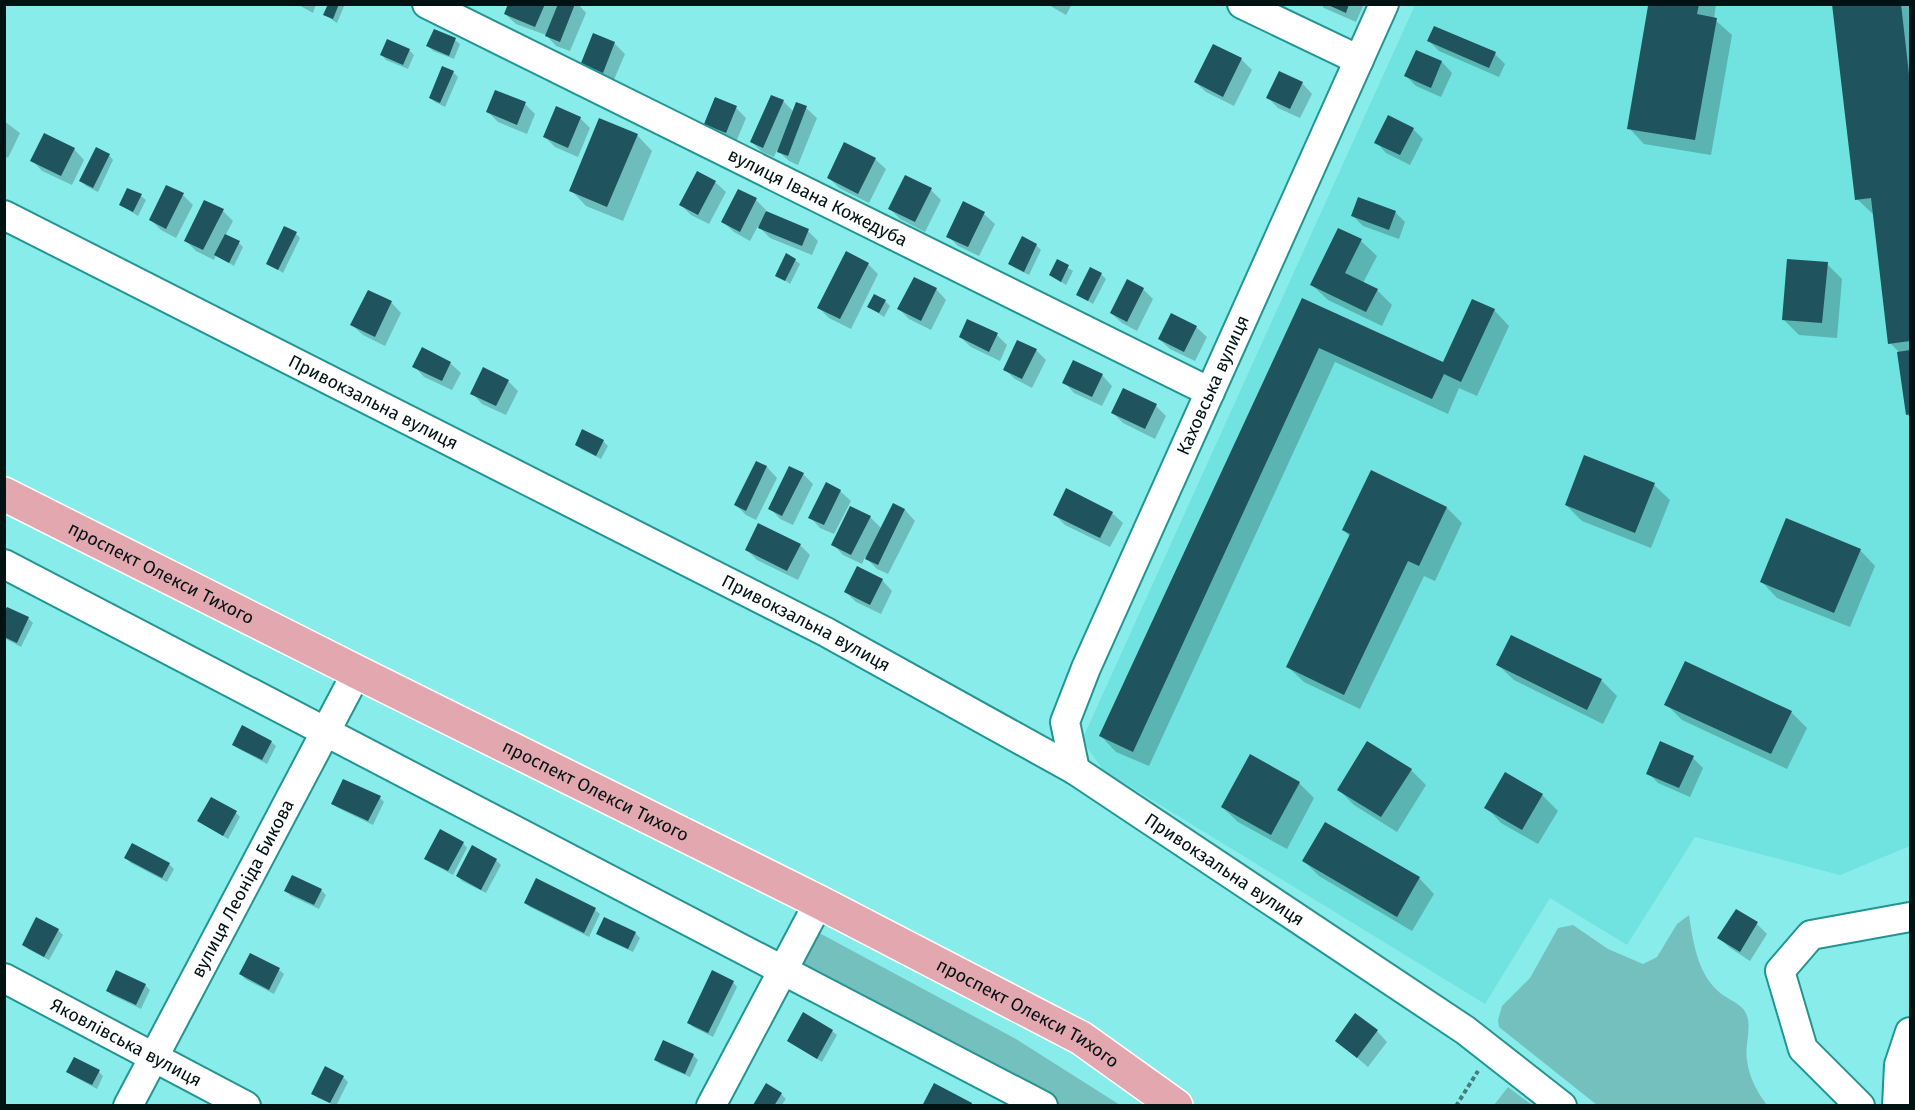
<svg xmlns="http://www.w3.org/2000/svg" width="1915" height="1110" font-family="'Fira Sans',sans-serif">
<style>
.built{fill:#70e2df}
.green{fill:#74c0be}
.shadow{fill:#0003}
.building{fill:#1f535e}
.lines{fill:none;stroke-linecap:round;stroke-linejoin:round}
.minor-casing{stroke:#249492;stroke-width:32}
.major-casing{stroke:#fff;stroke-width:36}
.path{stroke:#437d7c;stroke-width:4;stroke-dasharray:4.5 3;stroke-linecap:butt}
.minor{stroke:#fff;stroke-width:28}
.major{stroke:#e3a7af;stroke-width:33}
.labels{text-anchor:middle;stroke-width:6;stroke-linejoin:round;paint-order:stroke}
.street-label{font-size:18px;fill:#001212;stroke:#88edea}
</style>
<rect width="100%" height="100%" fill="#88edea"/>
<path class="built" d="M1415 5H1910V846L1840 875 1695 837 1627 945 1550 898 1485 1004 1103 770 1082 740Z"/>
<path class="green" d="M1689 915C1693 941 1697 972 1718 991 1725 998 1738 1002 1744 1010 1754 1024 1744 1045 1747 1060 1749 1077 1757 1092 1767 1105H1597L1499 1027 1498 1020 1502 1006 1530 978 1558 928 1573 925 1608 949 1643 964 1657 957 1677 924Z
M812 929 1016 1039 1120 1105H1057L791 967Z
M1508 1087 1532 1105H1494Z"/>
<path class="shadow" d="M297 4H316L313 13Z
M329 4H345L337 23 325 15Z
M509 4H555L558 8 559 4H578L586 13 570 51 556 46 546 35 516 24 505 14Z
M1047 4H1072L1066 15Z
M1320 4H1364L1356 22 1324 8Z
M1652 4H1716L1714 19 1732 35 1711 155 1644 144 1629 128Z
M1833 4H1909L1910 6V418L1907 414 1898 351 1890 343 1874 215 1857 199Z
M434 31 455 40 460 44 454 59 433 51 428 46Z
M1428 40 1495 54 1505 64 1499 77 1439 51Z
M614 43 625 54 613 82 593 73 583 63Z
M1213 46 1241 59 1252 70 1234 106 1206 92 1195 82Z
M409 50 414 55 408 69 386 60 382 55Z
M1417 51 1442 62 1452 73 1441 97 1416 86 1406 76Z
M453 72 458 77 445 107 435 102 430 98Z
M1302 83 1312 94 1300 118 1278 108 1268 98Z
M772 97 784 102 794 112 797 104 806 108 817 118 798 165 789 161 777 150 774 157 762 152 752 142Z
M525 104 535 114 527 134 498 122 488 112Z
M736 108 746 118 736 142 716 134 706 124Z
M580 118 590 128 578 157 555 147 545 137Z
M4 121 20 133 8 158 4 156Z
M1413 129 1423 139 1410 165 1386 153 1376 142Z
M637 135 652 151 623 221 586 206 571 190Z
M845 144 875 159 886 169 869 203 839 188 829 178Z
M74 149 84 160 72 185 42 171 32 160Z
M109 155 113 160 98 192 86 186 81 181Z
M715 182 726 192 709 224 691 215 681 205Z
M931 190 941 200 925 232 900 219 890 209Z
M739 191 756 200 766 210 765 212 808 231 818 241 812 255 770 238 758 226 750 241 734 232 723 222Z
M183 195 193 205 176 238 161 230 151 220Z
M141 196 146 200 138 216 121 205Z
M964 203 984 214 995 224 979 256 958 246 948 236Z
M223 211 233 221 225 236 239 243 243 247 234 266 216 255 214 260 196 251 186 241Z
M1395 212 1405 222 1399 239 1363 226 1353 216Z
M1339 230 1361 241 1377 256 1363 283 1377 290 1392 305 1382 326 1328 300 1312 285Z
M296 234 300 238 283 273 268 263Z
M1036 245 1041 250 1029 275 1015 268 1010 264Z
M795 260 800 264 790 284 777 275Z
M1057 261 1073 271 1066 285 1050 275Z
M868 264 878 274 851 329 829 318 819 308Z
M1827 264 1842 279 1837 338 1799 335 1783 319Z
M1101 274 1106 279 1093 304 1078 295Z
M936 289 946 300 931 330 909 319 899 309Z
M1143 289 1153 299 1137 331 1122 323 1111 313Z
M1303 300 1444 364 1494 310 1509 326 1477 396 1459 388 1448 414 1335 362 1149 766 1116 752 1101 736Z
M885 301 890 306 884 317 869 307Z
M391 302 401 313 385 346 363 335 352 325Z
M1196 327 1207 337 1195 361 1170 349 1159 339Z
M997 335 1007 345 1000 361 971 347 960 337Z
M1036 350 1046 360 1032 388 1015 379 1004 369Z
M450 363 461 373 452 390 424 377 414 366Z
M1102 375 1112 386 1102 406 1074 393 1064 382Z
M508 381 518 391 506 415 482 404 472 393Z
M1156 406 1166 416 1155 439 1123 423 1113 413Z
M603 441 608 446 601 459 581 449 576 445Z
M757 463 767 467 777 478 756 520 746 515 736 505Z
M803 474 813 484 793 525 780 519 770 508Z
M1654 485 1670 500 1651 548 1582 521 1566 505Z
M840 491 851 501 834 534 820 528 810 517Z
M894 505 905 510 915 521 888 574 877 569 865 557 862 564 843 555 833 544 870 517 882 529Z
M1447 508 1462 523 1435 581 1424 576 1360 709 1304 682 1288 667 1350 537 1344 530Z
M1112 513 1123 523 1110 547 1065 525 1054 514Z
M800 545 810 555 798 580 757 560 747 550Z
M1860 550 1875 566 1850 627 1777 598 1762 582Z
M882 580 892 591 881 614 856 602 846 592Z
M4 616 28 618 33 623 21 647 4 638Z
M1512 637 1601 680 1617 696 1603 724 1514 680 1498 665Z
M1666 704 1791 712 1807 728 1787 769 1682 720Z
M271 742 276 746 267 764 239 749 234 745Z
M1693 758 1703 768 1690 797 1658 783 1648 773Z
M1411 770 1426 785 1397 832 1354 805 1339 790Z
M1299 783 1314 798 1287 849 1238 822 1222 807Z
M1542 795 1558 811 1538 844 1501 823 1486 807Z
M380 798 384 802 373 825 338 808 333 804Z
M236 813 240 817 228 839 199 821Z
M463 843 467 848 453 875 431 863 426 858Z
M126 858 169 864 174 869 167 882 131 863Z
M496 860 501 865 486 893 462 881 457 876Z
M1304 861 1419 878 1434 894 1412 931 1319 876Z
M321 890 326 895 319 909 291 896 286 891Z
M525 902 595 910 600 914 589 937 530 907Z
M1736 911 1757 924 1767 934 1750 961 1730 948 1719 938Z
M58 930 63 935 49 960 28 949 24 945Z
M635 933 640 938 633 952 603 938 598 934Z
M251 955 279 970 284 974 274 994 245 979 241 974Z
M733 982 737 987 713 1037 693 1027 688 1022Z
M145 985 150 990 141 1009 112 995 108 991Z
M832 1031 837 1035 822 1062 789 1041Z
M1377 1031 1387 1042 1368 1067 1337 1041Z
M693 1055 698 1060 690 1077 660 1064 656 1060Z
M68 1071 99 1072 103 1076 97 1089 73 1076Z
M343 1077 348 1082 336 1106 318 1098 313 1094Z
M781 1094 786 1099 781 1106H756Z"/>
<path class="building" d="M328 4H339L333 19 323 15Z
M508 4H545L535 27 504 14Z
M558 4H575L560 42 545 36Z
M1326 4H1349L1346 13Z
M1651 4H1699L1697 14 1717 18 1695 140 1627 129 1648 6Z
M1832 4H1901L1910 83V341L1888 344 1871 198 1855 200Z
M1434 26 1496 52 1489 68 1427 41Z
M434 29 456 38 449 56 426 46Z
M593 33 615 42 603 73 581 63Z
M387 39 410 49 403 65 380 55Z
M1213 44 1242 58 1223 97 1194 82Z
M1416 50 1442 61 1431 88 1404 76Z
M442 66 454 71 440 103 429 98Z
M1279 71 1303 82 1290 109 1266 98Z
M495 90 526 102 517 125 486 112Z
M771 95 784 100 763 148 750 142Z
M715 97 737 106 726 133 704 124Z
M796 102 807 106 788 156 777 152Z
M556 106 581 117 568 148 543 137Z
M1388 115 1414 128 1400 155 1374 143Z
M599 118 638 134 607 207 569 191Z
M44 133 75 148 61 176 30 161Z
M844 142 876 158 858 194 827 178Z
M96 147 110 154 93 188 79 181Z
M697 171 716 181 698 215 679 205Z
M905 175 932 188 915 222 888 209Z
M166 185 184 193 166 229 149 220Z
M127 188 142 194 133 212 119 205Z
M738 189 757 198 740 232 721 222Z
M1358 197 1396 211 1389 230 1351 216Z
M204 200 224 209 203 250 184 241Z
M963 201 985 212 968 247 946 237Z
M766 211 809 229 802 246 758 228Z
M284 226 297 232 278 270 266 264Z
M1338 228 1362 239 1345 273 1378 289 1366 312 1310 285Z
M225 234 240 241 229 263 214 255Z
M1022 236 1037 244 1024 272 1008 264Z
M846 251 869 263 840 319 817 308Z
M786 253 796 259 785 281 775 276Z
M1057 259 1069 265 1061 282 1049 275Z
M1787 259 1828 262 1822 323 1782 320Z
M1090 267 1102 273 1088 301 1076 295Z
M914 277 937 288 921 321 897 309Z
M1127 279 1144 288 1127 322 1110 313Z
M368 290 392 301 375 337 350 325Z
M874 294 886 300 879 313 867 307Z
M1302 298 1443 362 1472 299 1495 309 1461 382 1444 374 1432 399 1319 348 1133 752 1099 736Z
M1171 313 1197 326 1184 352 1158 339Z
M967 319 998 333 989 352 959 337Z
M1017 340 1037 349 1022 379 1003 370Z
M422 347 451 362 442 381 412 367Z
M1910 350V414L1906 415 1897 352Z
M1073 360 1103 374 1092 397 1062 383Z
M483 367 509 380 496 406 470 394Z
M1123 388 1157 404 1145 429 1111 413Z
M582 429 604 440 596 456 575 445Z
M1584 455 1655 483 1635 533 1565 505Z
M756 461 767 466 746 511 734 505Z
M789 466 804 473 782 516 768 509Z
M1371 470 1447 507 1419 566 1408 561 1344 695 1286 667 1350 534 1342 530Z
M826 482 841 490 824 525 808 518Z
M1066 488 1113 512 1100 538 1053 515Z
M893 503 905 509 878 565 865 559Z
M850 506 871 516 851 555 831 545Z
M1786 518 1861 549 1834 613 1760 582Z
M758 523 801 544 787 571 745 550Z
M857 566 883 579 870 605 844 592Z
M7 607 29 617 17 643 4 637V612Z
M1511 635 1602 679 1587 710 1496 665Z
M1685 661 1792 711 1771 754 1664 705Z
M242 725 272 741 262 760 232 745Z
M1367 741 1412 769 1381 817 1337 790Z
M1660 741 1694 756 1679 788 1646 774Z
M1250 754 1300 782 1271 835 1221 807Z
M1505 772 1543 794 1522 830 1484 808Z
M343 779 381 796 368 821 331 804Z
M211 797 237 811 223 836 197 821Z
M1325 822 1420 877 1397 917 1302 861Z
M440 829 464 842 448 871 424 859Z
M132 843 170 863 162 878 124 858Z
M472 845 497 859 481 890 456 876Z
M292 875 322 889 314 905 284 891Z
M536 878 596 908 584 933 524 903Z
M1736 909 1758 922 1740 952 1717 938Z
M36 917 59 929 44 957 22 945Z
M604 917 636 932 628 949 596 934Z
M250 953 280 968 269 990 239 974Z
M116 970 146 984 136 1005 106 991Z
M712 970 734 981 708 1033 687 1023Z
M803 1012 833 1030 817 1059 787 1041Z
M1355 1013 1378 1030 1357 1058 1335 1041Z
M663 1040 694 1054 685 1074 654 1060Z
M74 1057 100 1070 92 1085 66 1072Z
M325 1066 344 1076 330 1103 311 1094Z
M766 1083 782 1093 774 1106H755L753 1105Z
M934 1083 972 1103 971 1106H922Z"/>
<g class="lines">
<g class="minor-casing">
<g id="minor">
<path id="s1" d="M427 4 1210 392"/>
<path d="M1242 4 1359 60"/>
<path id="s2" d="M4 215 826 632 1075 770 1465 1030 1562 1106"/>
<path d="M4 564 1043 1106"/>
<path id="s3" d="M1075 770 1065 722 1086 668 1384 4"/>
<path id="s4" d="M4 978 246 1106"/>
<path id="s5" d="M128 1106 357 672"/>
<path d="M711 1106 819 902"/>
<path d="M1860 1106 1803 1049 1780 971 1811 935 1910 917"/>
<path d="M1897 1106 1899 1065 1910 1032"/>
</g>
</g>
<g class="major-casing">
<g id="major">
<path id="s6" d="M4 494 357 672 819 902 1081 1038 1176 1106"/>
</g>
</g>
<path class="path" d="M1456 1106 1478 1071"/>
<use href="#minor" class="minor"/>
<use href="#major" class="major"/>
</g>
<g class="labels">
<g class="street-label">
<text dy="6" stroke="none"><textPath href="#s1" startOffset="436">вулиця Івана Кожедуба</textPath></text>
<text dy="6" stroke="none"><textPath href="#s3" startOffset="417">Каховська вулиця</textPath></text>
<text dy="6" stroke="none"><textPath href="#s2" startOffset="414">Привокзальна вулиця</textPath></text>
<text dy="6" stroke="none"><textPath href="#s6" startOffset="176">проспект Олекси Тихого</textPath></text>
<text dy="6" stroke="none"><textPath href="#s2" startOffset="900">Привокзальна вулиця</textPath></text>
<text dy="6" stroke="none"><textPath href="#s6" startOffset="662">проспект Олекси Тихого</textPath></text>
<text dy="6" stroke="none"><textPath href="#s2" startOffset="1386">Привокзальна вулиця</textPath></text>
<text dy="6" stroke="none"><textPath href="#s5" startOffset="246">вулиця Леоніда Бикова</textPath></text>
<text dy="6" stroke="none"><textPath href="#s6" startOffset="1148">проспект Олекси Тихого</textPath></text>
<text dy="6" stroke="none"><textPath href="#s4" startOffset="138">Яковлівська вулиця</textPath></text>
</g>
</g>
<rect width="1915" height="1110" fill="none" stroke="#001212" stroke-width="12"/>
</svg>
